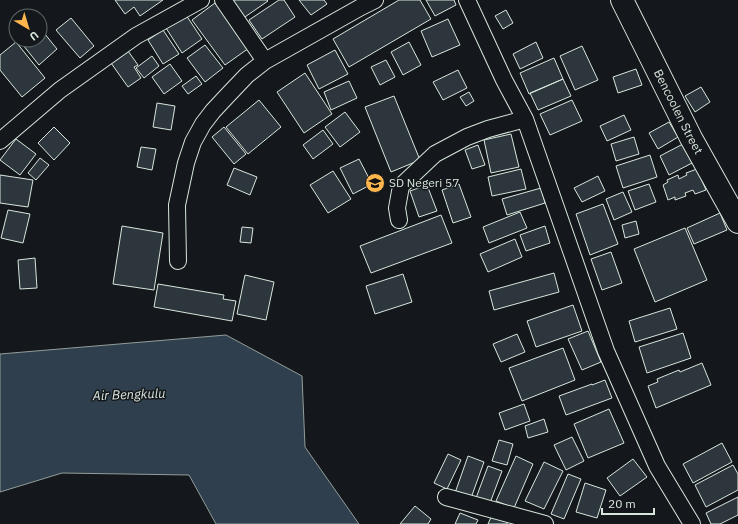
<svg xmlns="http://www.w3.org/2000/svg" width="738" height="524" font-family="'IBM Plex Sans',sans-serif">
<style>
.water{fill:#2f3f4d;stroke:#939e99}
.building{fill:#2c363c;stroke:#d8e6dc}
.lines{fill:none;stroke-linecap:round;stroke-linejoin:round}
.minor-casing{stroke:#d8e6dc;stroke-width:18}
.primary-casing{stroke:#d8e6dc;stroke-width:24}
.minor{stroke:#14181c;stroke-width:16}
.primary{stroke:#14181c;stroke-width:22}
.labels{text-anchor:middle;stroke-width:3;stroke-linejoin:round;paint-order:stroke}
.street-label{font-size:12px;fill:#d8e6dc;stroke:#14181c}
.poi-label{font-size:12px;fill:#d8e6dc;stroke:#14181c;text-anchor:start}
.water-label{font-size:13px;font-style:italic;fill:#d8e6dc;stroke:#14181c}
</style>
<rect width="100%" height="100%" fill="#14181c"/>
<path class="water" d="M226 335 302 376 305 447 359 524H216L189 475 62 473 0 492V354Z"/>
<path class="building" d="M115 0H163L140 16 134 7 125 14Z
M229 0H267L268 1 242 19Z
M279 0H284L295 17 262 39 249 20Z
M299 0H324L327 4 311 15Z
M399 0H420L431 19 349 67 333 39Z
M426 0H454L456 5 435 16Z
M215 3 249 48 225 65 192 20Z
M506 10 513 23 503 29 495 16Z
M186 15 202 39 182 53 166 28Z
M71 18 94 46 80 58 56 30Z
M448 19 460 45 432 57 421 31Z
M40 28 57 49 39 65 19 40H40Z
M163 30 179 54 163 64 148 40Z
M16 42 45 78 22 97 0 70V55Z
M409 42 421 65 403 75 391 52Z
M536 42 543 58 520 69 513 54Z
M205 45 223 68 205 82 187 58Z
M582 46 598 80 575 90 560 56Z
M335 50 348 74 319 89 307 65Z
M128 51 138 65 134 67 141 78 128 87 111 63Z
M152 56 159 66 144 78 136 68Z
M554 58 563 79 529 94 520 73Z
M386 60 395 77 380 85 371 67Z
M170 64 182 81 164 94 152 77Z
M636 69 642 85 618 93 613 77Z
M458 70 467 88 443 100 433 82Z
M305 73 332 114 304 133 277 92Z
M196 76 202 84 188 94 182 86Z
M563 79 571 96 538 110 530 93Z
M349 81 357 98 331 110 324 92Z
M701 87 710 102 695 112 685 96Z
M469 92 474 101 466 106 460 97Z
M394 96 420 160 391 172 365 107Z
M259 100 281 127 248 154 226 127Z
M572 100 582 121 550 135 540 114Z
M157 103 175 106 171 130 153 127Z
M345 112 360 132 340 147 325 127Z
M624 115 631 130 607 141 600 126Z
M669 122 678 137 658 149 649 133Z
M54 127 70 143 54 160 38 143Z
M224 127 246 154 234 164 212 137Z
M323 130 333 144 313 159 303 145Z
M511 134 519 167 491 173 484 140Z
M634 137 639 154 616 161 611 144Z
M16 139 36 154 20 175 0 160Z
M683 144 692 163 669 175 660 156Z
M478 145 485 165 472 169 465 150Z
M141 147 156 149 152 170 137 167Z
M650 155 657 177 623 188 616 166Z
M40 158 49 165 36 180 28 173Z
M359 159 372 184 353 194 340 168Z
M234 168 257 177 250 195 227 185Z
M521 169 526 189 492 196 488 177Z
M697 169 706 190 695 194 693 190 685 193 686 196 675 200V197L668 200 663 185 668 182 667 180 678 175 679 179 687 175 686 173Z
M333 171 351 199 328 213 310 185Z
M0 175 33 180 28 207 0 203Z
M598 176 605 191 582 202 574 188Z
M459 184 471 217 453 223 442 190Z
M649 184 656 202 635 210 628 191Z
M427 185 437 211 419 217 410 191Z
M541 188 545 203 507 215 502 199Z
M623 192 632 212 614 220 606 199Z
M603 204 618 244 590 255 576 214Z
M8 210 30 214 23 243 1 238Z
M520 212 527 228 489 243 483 227Z
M720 213 727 230 694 244 687 228Z
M441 215 452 243 371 273 360 246Z
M636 221 639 234 625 238 622 225Z
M122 226 163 233 154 290 113 284Z
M545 226 550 243 526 251 520 235Z
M242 227 253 228 251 243 240 242Z
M685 228 707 280 655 302 634 249Z
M515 239 522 257 488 272 480 254Z
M611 252 622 283 602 290 591 259Z
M35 258 37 288 20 289 18 260Z
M554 273 559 292 494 310 489 291Z
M403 274 412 302 375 314 366 286Z
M245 275 274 282 266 320 237 314Z
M158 284 224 295 223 299 236 301 232 321 154 307Z
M573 305 582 331 536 347 527 321Z
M670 308 677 329 635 342 629 321Z
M588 331 601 362 582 370 568 339Z
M683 333 691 358 647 373 639 347Z
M517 334 525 352 501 362 493 344Z
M563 348 575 380 522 401 509 368Z
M702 363 711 385 656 408 648 386 658 382 657 379 679 370 680 372Z
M605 380 612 398 566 415 559 396 592 384V385Z
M524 404 530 421 505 430 499 413Z
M609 409 624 443 588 458 574 424Z
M544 419 548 432 528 438 525 426Z
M572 437 584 461 566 470 554 445Z
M499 440 513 444 507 465 492 461Z
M722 443 732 462 693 483 683 464Z
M448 454 461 460 447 489 434 483Z
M468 456 484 462 471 498 455 493Z
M516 456 533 464 514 508 496 501Z
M633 459 647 477 620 496 607 478Z
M544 462 563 471 544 509 525 501Z
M733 465 738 474V490L706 507 695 485Z
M488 466 502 471 490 503 476 498Z
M568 474 581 479 564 519 551 514Z
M585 483 606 490 597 518 576 512Z
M738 497V515L720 524H711L706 513Z
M415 506 431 519 428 524H400Z
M460 513 478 520 476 524H455Z
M492 515 508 521 507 524H488Z"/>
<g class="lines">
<g class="minor-casing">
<path id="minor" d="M223 0 265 61
M467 0 504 80 525 119 606 351 657 466 692 524
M0 141 60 90 136 36 201 0
M399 220 397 208 401 186 435 154 467 137 488 129 525 119
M178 261 177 205 186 163 193 142 203 124 213 111 227 96 247 75 265 61 361 7 375 0
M446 497 545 524"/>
</g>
<g class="primary-casing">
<g id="primary">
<path id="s1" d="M622 0 691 138 738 222"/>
</g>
</g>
<use href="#minor" class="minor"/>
<use href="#primary" class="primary"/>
</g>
<defs>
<g id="school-disc" transform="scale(1)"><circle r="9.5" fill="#ffb74d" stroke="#14181c"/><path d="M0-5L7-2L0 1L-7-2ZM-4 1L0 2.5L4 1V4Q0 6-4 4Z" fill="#111"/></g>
</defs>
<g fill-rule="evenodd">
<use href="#school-disc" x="375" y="183"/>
</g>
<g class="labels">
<g class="street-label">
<text dy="4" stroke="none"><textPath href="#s1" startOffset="125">Bencoolen Street</textPath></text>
</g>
<g class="poi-label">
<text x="389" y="187">SD Negeri 57</text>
</g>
<g class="water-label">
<text transform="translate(129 394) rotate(-2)" y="5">Air Bengkulu</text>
</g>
</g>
<g transform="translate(28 28) rotate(142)"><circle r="19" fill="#14181c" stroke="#626a69"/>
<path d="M0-3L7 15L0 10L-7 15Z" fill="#ffb74d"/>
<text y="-6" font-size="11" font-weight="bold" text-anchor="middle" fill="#d8e6dc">U</text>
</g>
<path d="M602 508v6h52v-6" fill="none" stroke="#d8e6dc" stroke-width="2"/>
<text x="608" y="508" font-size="12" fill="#d8e6dc" stroke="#14181c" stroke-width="3" paint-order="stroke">20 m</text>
</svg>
